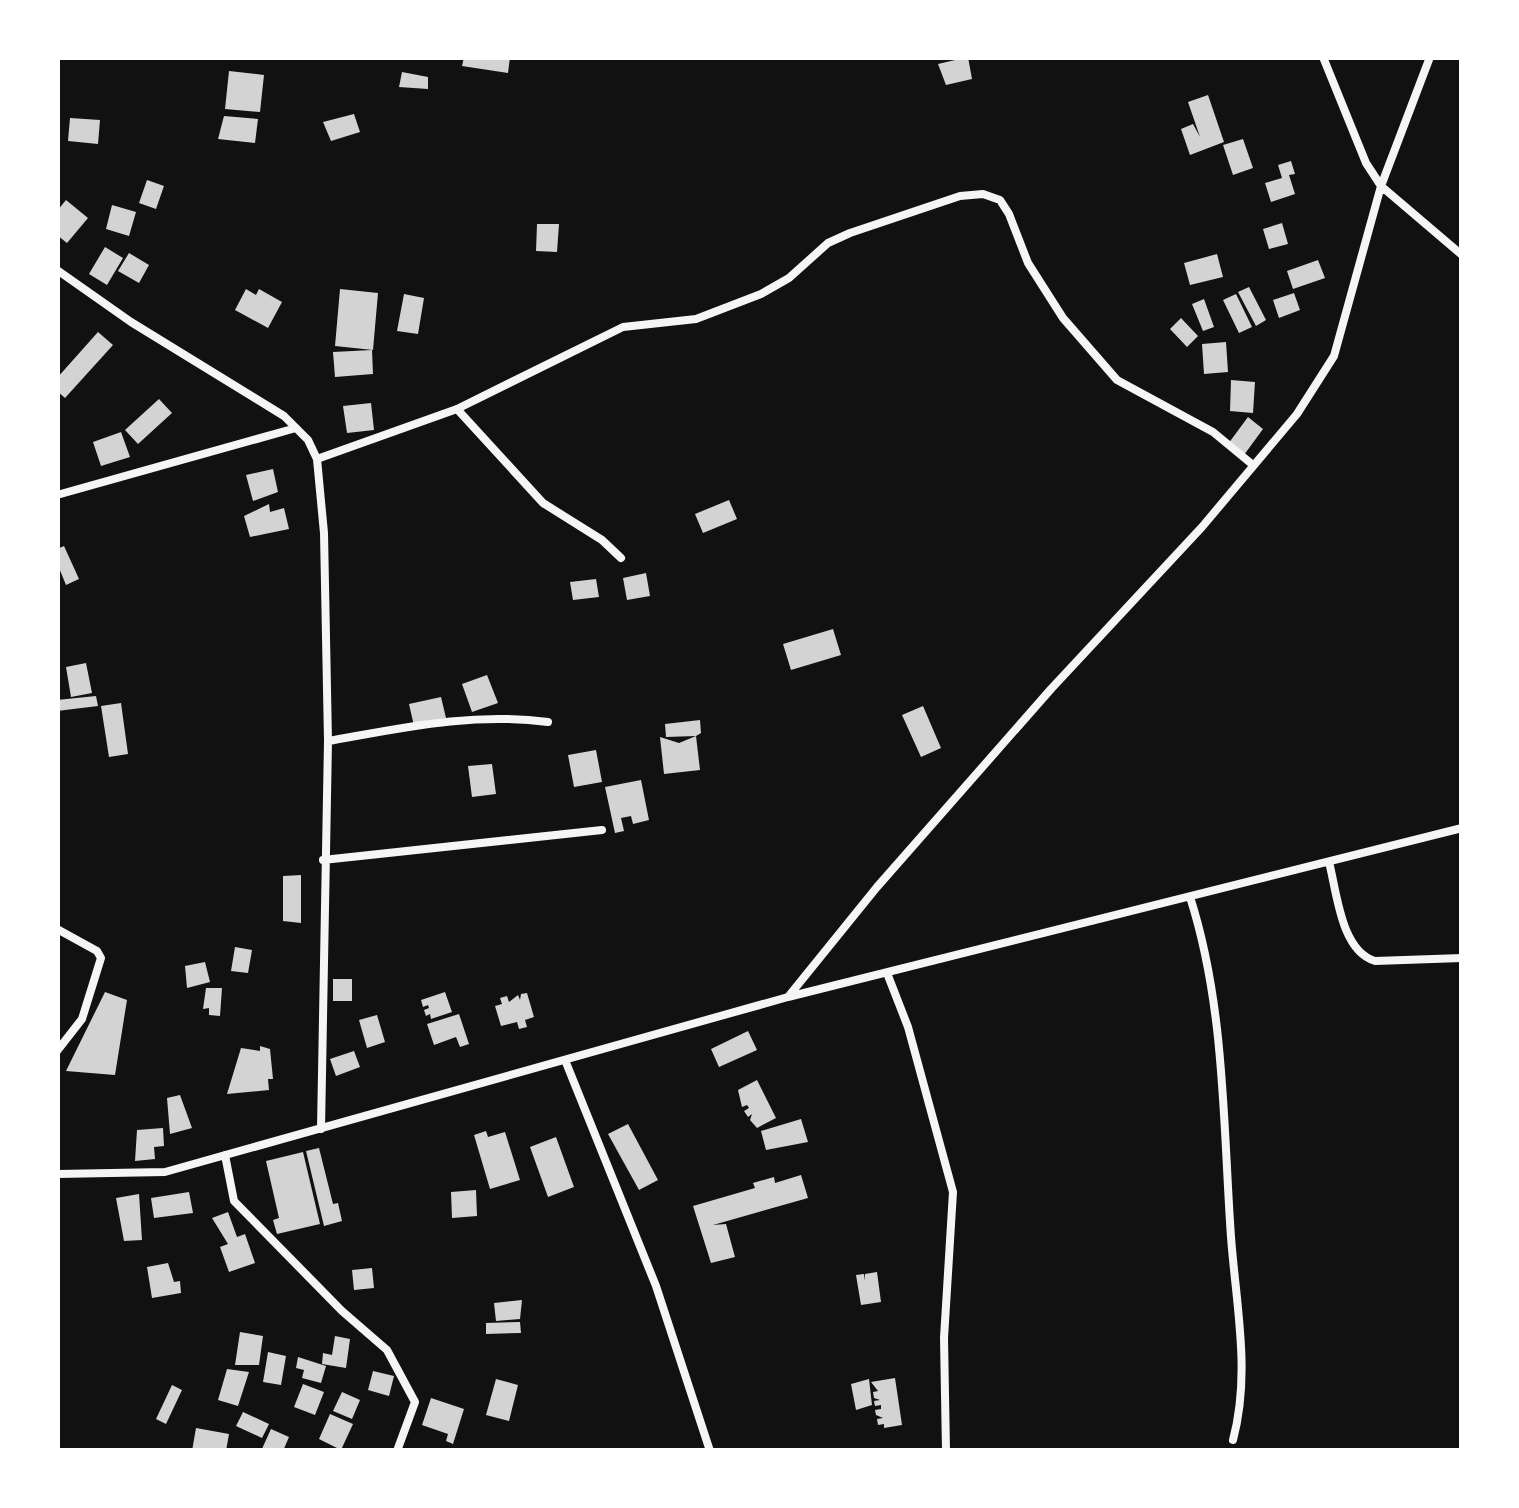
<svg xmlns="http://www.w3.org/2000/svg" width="1519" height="1508" font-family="'DejaVu Sans',sans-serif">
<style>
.building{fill:#d3d3d3}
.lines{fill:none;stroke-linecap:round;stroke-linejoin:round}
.minor{stroke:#f5f5f5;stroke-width:8}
</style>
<rect width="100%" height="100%" fill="#111"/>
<path class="building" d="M464 57H510L508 73 462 66Z
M968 57 972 79 946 85 938 64Z
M229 71 264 75 260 112 225 109Z
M402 72 428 77V89L399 87Z
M1208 95 1224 142 1190 155 1181 129 1193 124 1200 137 1188 102Z
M354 114 360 132 331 141 323 122Z
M224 116 258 119 255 143 218 139Z
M70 118 100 120 98 144 68 141Z
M1243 139 1253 168 1233 175 1223 145Z
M1291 161 1295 174 1289 175 1295 194 1271 202 1265 183 1282 178 1278 165Z
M147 180 164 186 156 209 139 203Z
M66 200 88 218 67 243 57 235V211Z
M112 205 136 212 129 236 106 229Z
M1282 223 1288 244 1269 249 1263 229Z
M537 224H559L557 252 536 251Z
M105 247 123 258 107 285 89 274Z
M129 253 149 265 139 283 118 271Z
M1217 254 1223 277 1190 285 1184 263Z
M1318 260 1325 278 1293 289 1287 271Z
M1249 287 1266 320 1256 326 1238 292Z
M246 289 256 295 259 289 282 302 268 328 235 310Z
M340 289 378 293 373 350 335 346Z
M1294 293 1300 310 1279 318 1273 300Z
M404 294 424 298 418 334 397 331Z
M1236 294 1252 327 1239 333 1223 300Z
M1204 299 1214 327 1203 331 1192 304Z
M1181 318 1198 336 1187 347 1170 329Z
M98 332 113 345 65 398 57 391V378Z
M1226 342 1228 372 1204 374 1202 344Z
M372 350 373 374 335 377 333 352Z
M1231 380 1255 382 1253 413 1230 411Z
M159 399 172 413 138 444 125 430Z
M371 403 374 430 347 433 343 406Z
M1248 417 1263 429 1244 455 1228 444Z
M121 432 130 457 101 466 93 442Z
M273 469 278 492 253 501 246 475Z
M729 500 737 519 703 533 695 514Z
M269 504 270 512 284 508 289 529 250 537 244 516Z
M64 546 79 579 66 585 57 563V549Z
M646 573 650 596 627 600 623 578Z
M596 579 599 597 573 600 570 582Z
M833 629 841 655 791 670 783 644Z
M86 663 92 693 71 697 66 667Z
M487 675 498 703 472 712 462 684Z
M96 696 98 706 57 711V700Z
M441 697 446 718 414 726 409 704Z
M121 703 128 754 109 757 101 706Z
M923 706 941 748 921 757 902 715Z
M700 720 701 733 696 736 700 770 664 774 660 737 679 743 696 736 666 737 665 724Z
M596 750 602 782 574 787 568 755Z
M492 764 496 794 472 797 468 766Z
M641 780 649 820 633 824 631 816 621 818 624 831 615 833 605 787Z
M301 875V923L283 921V876Z
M235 947 252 950 248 973 231 971Z
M205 962 210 982 187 988 185 966Z
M333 979H352V1001H333Z
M206 988H222L220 1016 209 1015V1008L203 1009Z
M105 992 127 1000 115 1075 66 1071Z
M445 992 452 1012 431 1019 430 1014 426 1016 424 1010 429 1008 428 1005 423 1007 421 1000Z
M527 993 534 1017 525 1020 527 1027 519 1029 517 1022 501 1026 495 1006 502 1004 500 998 507 996 509 1002 518 995 520 1000 521 994Z
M459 1014 469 1044 460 1047 456 1037 434 1045 427 1024Z
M377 1015 385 1042 367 1048 359 1020Z
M748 1031 757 1050 719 1067 711 1049Z
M260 1046 270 1049 273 1079H268L269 1090 227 1094 241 1048 260 1051Z
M354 1051 360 1067 336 1076 330 1059Z
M757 1080 776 1118 757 1128 750 1120 752 1114 748 1117 744 1111 749 1108 747 1105 742 1107 738 1090Z
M180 1095 192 1128 170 1134 167 1098Z
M801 1119 808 1142 766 1150 761 1131Z
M628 1124 658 1180 639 1190 608 1134Z
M163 1128 164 1146 154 1147 155 1159 135 1161 137 1130Z
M486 1131 488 1137 505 1132 520 1180 490 1189 474 1135Z
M556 1137 574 1187 548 1197 530 1147Z
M319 1148 333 1204 338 1203 342 1221 324 1226 306 1151Z
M303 1152 320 1224 277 1234 273 1220 279 1218 266 1161Z
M801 1175 808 1198 713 1225 726 1224 735 1257 711 1263 693 1206 755 1188 753 1183 774 1177 775 1183Z
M476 1190 477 1216 452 1218 451 1192Z
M189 1192 193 1213 154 1218 151 1198Z
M139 1194 142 1240 124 1241 116 1198Z
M228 1212 237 1237 245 1234 255 1263 229 1272 220 1247 228 1244 212 1218Z
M168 1263 174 1282 180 1281 181 1293 152 1298 147 1267Z
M372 1268 374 1288 354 1290 352 1270Z
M877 1272 881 1302 861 1305 856 1275 864 1274 865 1281V1274Z
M522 1300 520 1319 496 1321 494 1303Z
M520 1322 521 1333 486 1334V1323Z
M240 1332 263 1336 259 1365H235Z
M335 1336 350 1339 346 1368 322 1364 323 1353 332 1355Z
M268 1352 286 1356 281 1385 263 1382Z
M298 1357 326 1366 321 1383 302 1378 304 1370 296 1368Z
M227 1369 249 1372 238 1406 218 1400Z
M373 1371 394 1376 389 1396 368 1390Z
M895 1378 902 1425 884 1428V1424L878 1425 877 1419 883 1418 876 1415 875 1410 881 1409V1405L875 1406 874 1401 880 1400 874 1398 873 1392 878 1391 871 1382Z
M496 1379 518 1385 509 1421 486 1415Z
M869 1379 872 1405 856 1410 851 1384Z
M303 1384 324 1392 315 1415 294 1407Z
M172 1385 182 1390 166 1424 156 1419Z
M342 1392 360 1400 352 1419 333 1411Z
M431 1398 464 1409 453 1444 446 1441 448 1434 422 1425Z
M243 1412 269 1424 262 1438 236 1426Z
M330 1414 353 1424 341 1450 319 1439Z
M196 1428 229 1434 226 1451H192Z
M271 1429 289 1437 283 1451H261Z"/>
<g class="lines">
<path class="minor" d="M1323 57 1366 163 1381 186 1462 255
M57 270 131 322 284 416 308 440 317 459 324 533 328 741 321 1129
M457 409 543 503 602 540 621 558
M317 459 457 409 623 327 696 319 761 294 789 278 828 243 850 233 960 196 983 194 1000 200 1009 214 1028 263 1063 318 1117 380 1213 432 1253 465
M57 495 296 428
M328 741C402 728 472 712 548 722
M323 860 602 830
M1329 862C1337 893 1341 951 1375 961L1462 958
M1190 897C1225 1006 1223 1123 1231 1237 1236 1305 1251 1373 1233 1440
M57 929 97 951 101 958 82 1019 57 1051
M887 973 908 1027 953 1192 944 1338 946 1451
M788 997 1462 828
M565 1060 656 1286 710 1451
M225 1155 234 1201 342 1311 387 1350 415 1402 397 1451
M57 1174 165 1172 788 997 877 887 1051 689 1202 527 1297 414 1334 356 1381 186 1430 57"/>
</g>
<rect width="1519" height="1508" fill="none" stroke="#ffffff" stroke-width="120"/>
</svg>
